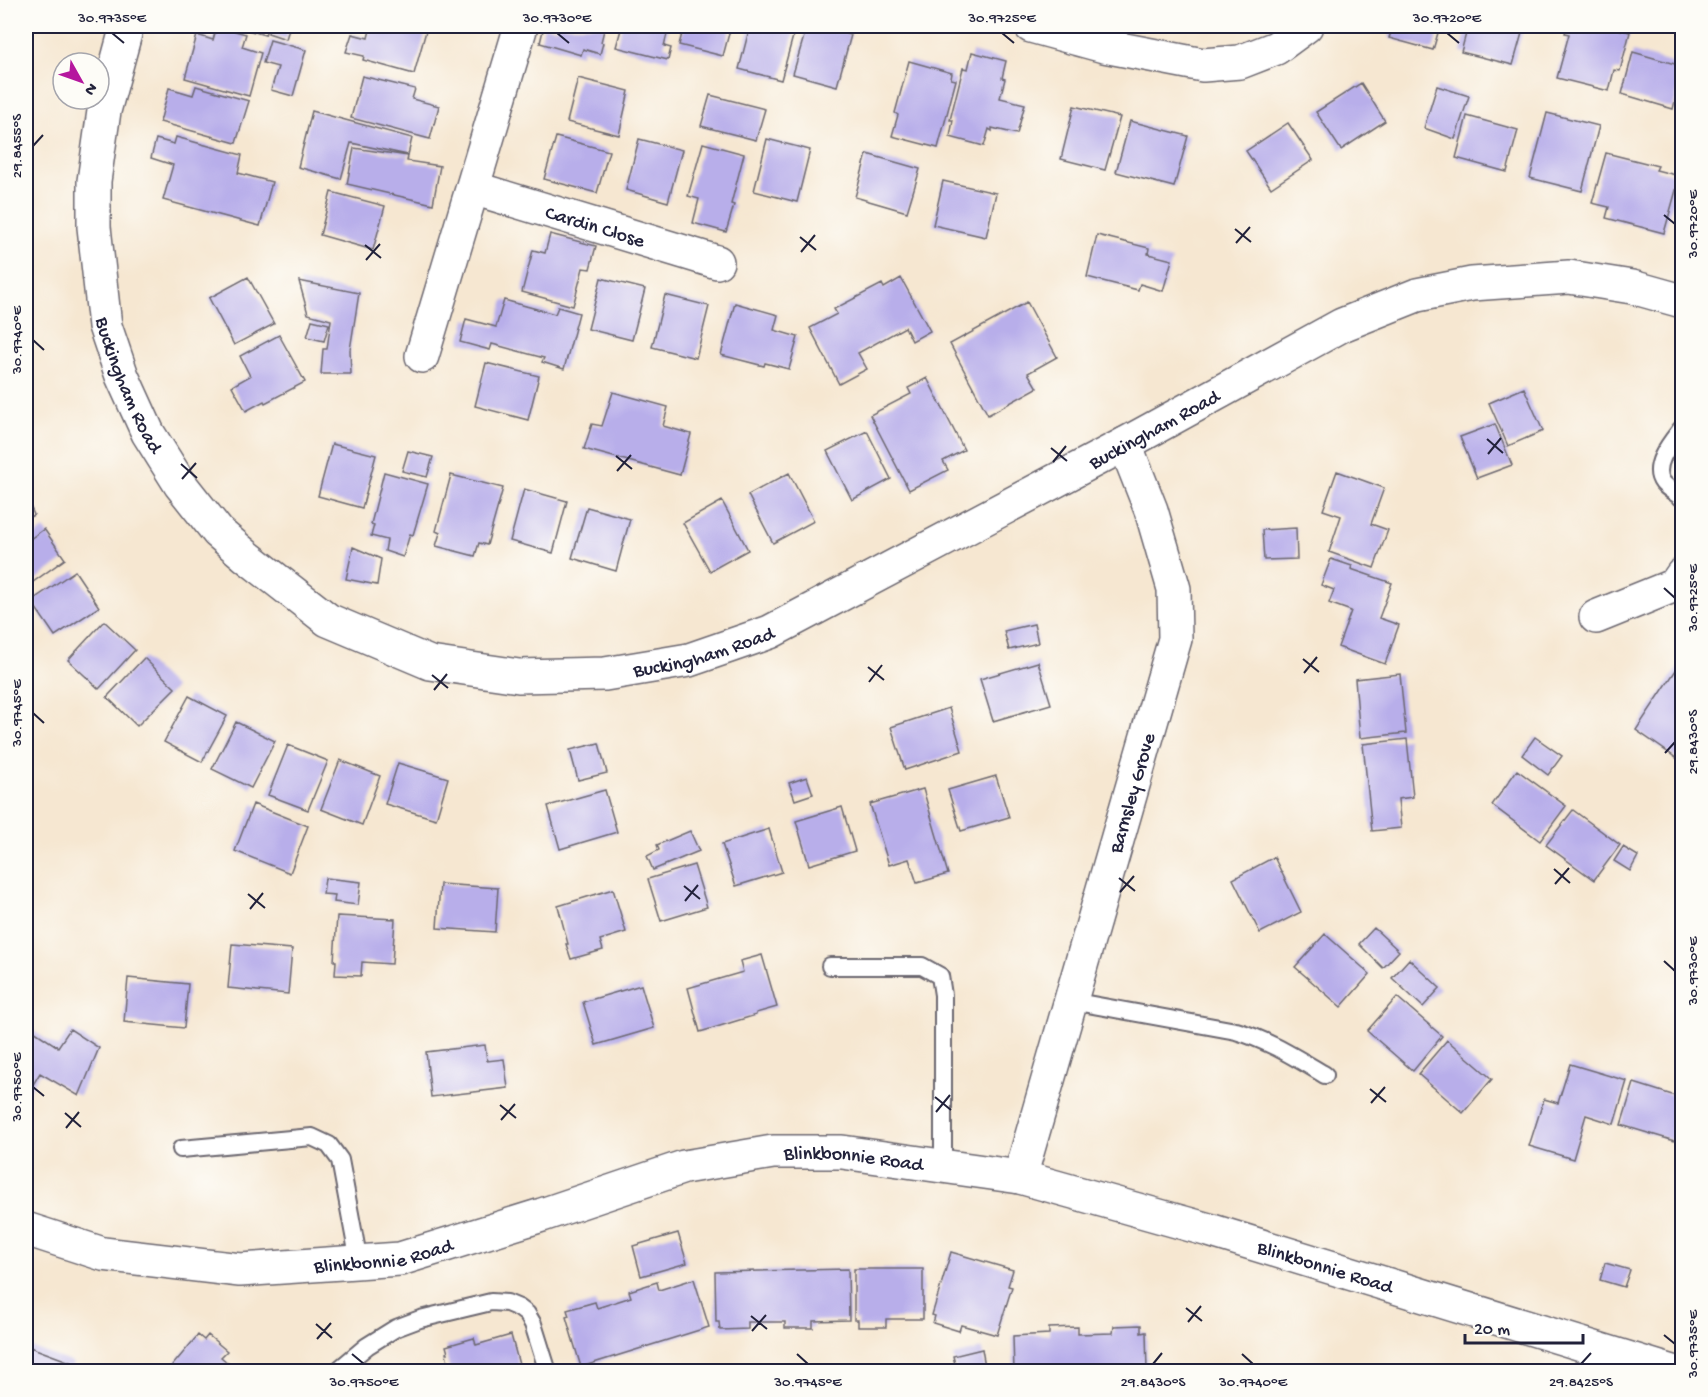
<svg xmlns="http://www.w3.org/2000/svg" width="1708" height="1397" font-family="'Gochi Hand',sans-serif">
<style>
.building{fill:#b8aeea}
.lines{fill:none;stroke-linecap:round;stroke-linejoin:round}
.service-casing{stroke:#6c6770;stroke-width:20}
.minor-casing{stroke:#6c6770;stroke-width:36}
.service{stroke:#fff;stroke-width:16}
.minor{stroke:#fff;stroke-width:33}
.ticks{fill:none;stroke:#22223b;stroke-width:2}
.labels{text-anchor:middle;stroke-width:4.5;stroke-linejoin:round;paint-order:stroke}
.street-label{font-size:20px;fill:#22223b;stroke:#fdfcf7}
.neatline{fill:none;stroke:#22223b;stroke-width:2}
.ticks-label{font-size:15px;text-anchor:middle;fill:#22223b}
</style>
<rect width="100%" height="100%" fill="#fdfcf7"/>
<filter id="ink" filterUnits="userSpaceOnUse"><feTurbulence type="fractalNoise" baseFrequency=".0167" numOctaves="2"/><feDisplacementMap in="SourceGraphic" scale="12" xChannelSelector="R" yChannelSelector="G"/><feConvolveMatrix kernelMatrix="1 2 1 2 8 2 1 2 1" color-interpolation-filters="sRGB"/></filter>
<filter id="wash" filterUnits="userSpaceOnUse"><feTurbulence type="fractalNoise" baseFrequency=".008" numOctaves="4" result="noise"/><feDisplacementMap in="SourceGraphic" scale="24" xChannelSelector="R" yChannelSelector="G"/><feGaussianBlur stdDeviation="1.35" result="paint"/><feColorMatrix in="noise" values="0 0 0 0 0 0 0 0 0 0 0 0 0 0 0 0 0 1.4 0 .05"/><feComposite in="paint" operator="in"/></filter>
<g filter="url(#wash)">
<rect width="100%" height="100%" fill="#f6e7d1"/>
<g id="blocks">
<path class="building" d="M217 26 246 34 242 47 261 53 249 96 185 78 197 35 213 40Z
M233 26H268L265 35Z
M271 26H290L286 39 268 33Z
M371 26H405L426 31 414 74 363 60 364 56 346 52 352 34 368 38Z
M544 26 556 29 557 26H605L601 42 603 43 600 54 583 49 581 55 540 43Z
M622 26H669L664 46 671 48 668 60 616 47Z
M684 26H731L723 56 679 45Z
M750 26H792L791 28 795 29 781 80 739 69Z
M807 26H817L851 35 837 86 793 74Z
M1393 26H1440L1433 50 1389 38Z
M1468 26H1524L1513 65 1461 52Z
M1568 26H1605L1630 32 1620 71 1614 70 1609 91 1557 78 1569 34 1565 33Z
M270 40 306 50 293 96 271 90 278 67 263 63Z
M972 52 1006 61 1002 78 1005 79 1000 98 1025 104 1017 134 992 128V131L989 129 984 146 950 137 953 120H950L963 68 968 69Z
M1633 52 1682 66V75L1673 109 1622 94Z
M909 61 952 73 951 79 956 80 938 148 892 136 898 115 895 113Z
M362 76 415 89 412 99 439 106 430 139 351 118Z
M578 78 629 91 619 135 567 122Z
M1361 83 1385 121 1341 150 1316 112Z
M196 86 249 101 236 143 160 122 169 88 193 95Z
M1437 86 1469 96 1455 139 1424 128Z
M710 95 765 109 756 140 701 126Z
M1074 106 1120 117 1105 170 1061 159Z
M312 111 412 138 408 155 351 143 341 179 298 167Z
M1547 113 1599 126 1582 191 1530 178Z
M1467 116 1518 130 1507 172 1456 158Z
M1130 121 1188 136 1174 187 1116 172Z
M1288 123 1313 160 1271 188 1246 151Z
M176 137 242 155 238 173 272 182 260 226 163 200 173 165 151 158 156 139 174 144Z
M556 137 609 151 597 193 544 179Z
M639 139 682 150 668 202 626 190Z
M767 139 810 150 797 202 754 191Z
M703 143 744 154 731 204 734 205 726 232 693 223 699 199 688 196Z
M354 148 408 156 407 161 440 166 433 204 347 184Z
M1606 153 1658 166 1656 170 1680 176 1664 233 1606 218 1609 207 1592 203Z
M867 154 920 169 907 212 855 197Z
M943 181 996 193 986 237 933 225Z
M331 192 385 206 373 250 320 235Z
M550 234 596 246 590 269 583 268 573 306 522 292 533 250 545 253Z
M1097 235 1149 248 1148 254 1172 260 1163 291 1140 284 1138 290 1087 277Z
M248 277 274 324 234 345 209 298Z
M601 278 645 289 632 340 588 329Z
M901 278 930 331 912 341 905 327 858 353 867 369 839 384 810 328 837 314 834 309 882 284 884 288Z
M299 281 359 293 350 350 351 374H321L323 349H327L331 320 308 314Z
M665 295 709 306 696 358 652 347Z
M504 300 555 314 558 307 579 313 564 369 542 362 544 358 492 344 490 350 460 342 466 319 496 327Z
M1027 302 1057 357 1028 373 1037 388 988 415 950 344Z
M735 303 778 315 774 330 798 337 789 369 765 363 764 366 721 355Z
M312 320 329 324 324 341 307 337Z
M279 335 305 382 265 403 264 401 246 411 232 386 250 376 240 356Z
M486 363 539 376 528 420 475 406Z
M927 378 964 450 943 461 948 470 909 490 870 415 911 394 908 388Z
M1524 388 1543 431 1508 446 1489 403Z
M613 392 668 407 663 426 691 434 680 475 584 449 592 424 602 426Z
M1495 424 1512 465 1477 478 1460 437Z
M867 431 891 479 852 500 827 451Z
M332 444 376 455 362 508 318 496Z
M408 451 433 457 427 477 402 471Z
M1337 471 1384 488 1371 524 1388 530 1374 568 1329 552 1341 516 1323 510Z
M384 472 428 484 413 535 410 534 403 557 385 551 387 540 371 536 374 525 371 524Z
M789 473 814 521 773 543 748 495Z
M451 475 503 488 487 545 479 543 475 556 436 546 440 533 436 531Z
M524 489 567 501 553 553 510 541Z
M26 497 34 515 26 519Z
M722 501 748 550 710 571 683 523Z
M587 507 630 519 616 571 572 558Z
M1296 528 1297 559 1264 560 1262 530Z
M44 529 65 559 26 587V542Z
M353 547 381 559 377 585 346 579Z
M1331 559 1352 566 1351 569 1392 583 1379 618 1399 625 1385 664 1338 647 1351 611 1329 603 1334 590 1321 585Z
M75 571 99 607 55 636 31 601Z
M104 621 135 650 99 689 68 660Z
M1034 624 1038 643 1009 650 1004 631Z
M144 658 175 688 137 726 107 697Z
M1682 661V762L1636 730Z
M1038 662 1051 704 993 721 980 679Z
M1400 674 1406 733 1360 738 1355 679Z
M189 696 227 716 202 762 164 742Z
M949 708 962 751 905 770 891 727Z
M236 722 275 741 251 788 212 769Z
M1535 737 1562 756 1548 775 1522 755Z
M1407 739 1413 797 1398 799 1401 828 1372 831 1363 744Z
M599 743 607 773 578 780 570 750Z
M288 745 328 761 308 810 268 795Z
M340 760 380 776 362 825 321 809Z
M398 763 448 778 436 819 385 804Z
M1517 770 1566 806 1540 841 1492 805Z
M996 776 1009 817 961 831 948 790Z
M807 777 813 794 795 800 789 783Z
M923 789 948 874 917 883 909 859 889 865 870 804Z
M605 790 617 832 560 849 548 806Z
M253 804 308 826 290 873 235 851Z
M842 807 855 851 809 865 796 821Z
M1573 810 1620 845 1594 880 1546 845Z
M769 829 782 872 736 886 722 844Z
M690 831 699 851 653 870 647 856 659 850 657 845Z
M1623 847 1638 856 1630 871 1614 861Z
M1274 857 1301 912 1260 933 1233 879Z
M694 865 707 907 661 921 648 879Z
M325 878 361 882 358 905 334 902 335 895 323 894Z
M440 884 498 888 495 932 437 928Z
M613 889 626 932 600 940 603 950 571 959 566 944H568L558 906Z
M337 916 395 919 392 964 362 962 361 976 335 975 336 961H334Z
M1374 928 1399 951 1383 968 1359 944Z
M1325 934 1370 974 1341 1007 1295 967Z
M232 944 292 949 288 994 228 988Z
M762 955 777 1007 756 1013V1015L700 1032 688 988 743 972 740 961Z
M1409 959 1440 988 1423 1007 1392 978Z
M128 978 188 984 184 1028 124 1022Z
M641 985 654 1028 596 1045 583 1002Z
M1397 997 1442 1036 1413 1071 1367 1031Z
M26 1026 58 1047 70 1029 99 1048 79 1096 40 1073 26 1096Z
M1447 1040 1492 1079 1463 1113 1418 1074Z
M485 1045 487 1061 504 1059 508 1088 431 1097 426 1052Z
M1570 1064 1627 1081 1614 1124 1586 1115 1573 1159 1529 1146 1544 1099 1558 1103Z
M1634 1083 1682 1098V1128L1678 1142 1621 1125Z
M678 1233 687 1263 641 1276 633 1246Z
M951 1252 1013 1270 1008 1286 1012 1287 997 1335 961 1325 959 1331 933 1323 935 1316 932 1315Z
M1605 1263 1630 1270 1624 1287 1600 1280Z
M848 1269 849 1320 813 1321V1328H785V1322H748V1329L720 1330 719 1322H716L715 1272Z
M854 1269H923V1319H886V1327H858V1320H854Z
M694 1279 709 1327 581 1367 566 1317 569 1316 567 1310 595 1302 597 1308 631 1297 629 1291 657 1282 659 1290Z
M1141 1325V1333L1146 1332 1147 1372H1014L1013 1336 1049 1334V1328L1078 1327V1334L1113 1333 1114 1326Z
M198 1335 204 1340 208 1335 227 1351 221 1357 228 1363 221 1372H167Z
M511 1335 521 1372H450L446 1353H448L446 1346 474 1338 476 1345Z
M30 1347 73 1363 70 1372H26V1360Z
M982 1349 986 1372H957L953 1356Z"/>
</g>
</g>
<g filter="url(#ink)">
<use href="#blocks" fill-opacity="0" stroke="#6c6770" stroke-width="1.5"/>
<g class="lines">
<g class="service-casing">
<path id="service" d="M1682 428C1672 441 1650 466 1663 483 1668 489 1676 493 1682 498
M830 966H922L940 976 943 995V1166
M1071 1001 1236 1031C1268 1040 1296 1058 1325 1075
M181 1149 312 1137 329 1145 340 1160 359 1262
M336 1372 367 1346 396 1328 420 1319 491 1302 507 1303 519 1308 527 1314 533 1324 548 1372"/>
</g>
<g class="minor-casing">
<g id="minor">
<path id="s1" d="M127 26 104 111 94 181V227L105 326 122 376 148 433 180 484 218 532 246 556 328 620 430 663 519 676 605 674 689 660 770 632 1125 444 1342 325 1417 295 1472 284 1569 277 1632 287 1682 301"/>
<path d="M1031 26 1104 46 1203 65 1240 62 1276 48 1306 26"/>
<path id="s2" d="M473 188 717 262"/>
<path d="M422 356 521 26"/>
<path d="M1596 617 1675 585 1682 575"/>
<path id="s3" d="M1020 1177 1175 639 1174 589 1151 510 1125 444"/>
<path id="s4" d="M26 1229 103 1254 240 1270 400 1259 542 1215 684 1167 773 1152H842L1020 1177 1209 1230 1673 1372"/>
</g>
</g>
<use href="#service" class="service"/>
<use href="#minor" class="minor"/>
</g>
</g>
<path class="ticks" d="M112 33 124 43M557 33 569 43M1002 33 1014 43M1447 33 1459 43M33 146 43 135M1664 215 1675 224M1235 229 1251 242M800 237 816 250M1236 243 1250 227M365 245 381 258M801 252 815 235M366 260 380 244M33 340 44 350M1487 439 1503 453M1051 448 1067 461M1488 454 1501 438M616 456 632 469M1053 462 1066 446M181 464 197 478M617 471 631 455M182 479 196 463M1664 588 1675 598M1303 659 1319 672M868 667 884 680M1304 673 1317 657M432 675 448 688M869 682 882 665M434 690 447 674M33 713 44 723M1665 753 1675 742M1554 869 1570 883M1119 878 1135 891M1555 884 1569 868M684 886 700 899M1120 892 1134 876M248 894 265 908M685 901 698 885M250 909 263 893M1664 961 1675 971M33 1087 44 1096M1370 1089 1386 1102M935 1097 951 1110M1371 1103 1385 1087M500 1105 516 1118M936 1112 950 1095M65 1113 81 1127M501 1120 515 1104M66 1128 79 1112M1186 1308 1202 1321M751 1316 767 1329M1188 1322 1201 1306M316 1324 332 1338M752 1331 766 1315M1664 1335 1675 1344M317 1339 331 1323M352 1354 364 1364M797 1354 808 1364M1242 1354 1253 1364M1153 1364 1162 1353M1581 1364 1591 1353"/>
<g class="labels">
<g class="street-label">
<text dy="7" stroke="none"><textPath href="#s2" startOffset="128">Cardin Close</textPath></text>
<text dy="7" stroke="none"><textPath href="#s1" startOffset="368">Buckingham Road</textPath></text>
<text dy="7" stroke="none"><textPath href="#s1" startOffset="1574">Buckingham Road</textPath></text>
<text dy="7" stroke="none"><textPath href="#s1" startOffset="1070">Buckingham Road</textPath></text>
<text dy="7" stroke="none"><textPath href="#s3" startOffset="400">Barnsley Grove</textPath></text>
<text dy="7" stroke="none"><textPath href="#s4" startOffset="849">Blinkbonnie Road</textPath></text>
<text dy="7" stroke="none"><textPath href="#s4" startOffset="363">Blinkbonnie Road</textPath></text>
<text dy="7" stroke="none"><textPath href="#s4" startOffset="1335">Blinkbonnie Road</textPath></text>
</g>
</g>
<rect width="1708" height="1397" fill="none" stroke="#fdfcf7" stroke-width="66"/>
<g transform="translate(81 81) rotate(130)"><circle r="28" fill="#fdfcf7" stroke="#a5a5ac" stroke-width="1.5"/>
<path d="M0-4.5L10 22L0 15L-10 22Z" fill="#b5179e"/>
<text y="-9" font-size="16" font-weight="bold" text-anchor="middle" fill="#22223b">N</text>
</g>
<path d="M1465 1334v9h118v-9" fill="none" stroke="#22223b" stroke-width="3"/>
<text x="1474" y="1334" font-size="18" fill="#22223b" stroke="#fdfcf7" stroke-width="4.5" paint-order="stroke">20 m</text>
<rect x="33" y="33" width="1642" height="1331" class="neatline"/>
<g class="ticks-label">
<text x="112" y="22">30.9735°E</text>
<text x="557" y="22">30.9730°E</text>
<text x="1002" y="22">30.9725°E</text>
<text x="1447" y="22">30.9720°E</text>
<text transform="translate(16 146) rotate(-90)" y="5">29.8455°S</text>
<text transform="translate(1692 224) rotate(-90)" y="5">30.9720°E</text>
<text transform="translate(16 340) rotate(-90)" y="5">30.9740°E</text>
<text transform="translate(1692 598) rotate(-90)" y="5">30.9725°E</text>
<text transform="translate(16 713) rotate(-90)" y="5">30.9745°E</text>
<text transform="translate(1692 742) rotate(-90)" y="5">29.8430°S</text>
<text transform="translate(1692 971) rotate(-90)" y="5">30.9730°E</text>
<text transform="translate(16 1087) rotate(-90)" y="5">30.9750°E</text>
<text transform="translate(1692 1344) rotate(-90)" y="5">30.9735°E</text>
<text x="364" y="1386">30.9750°E</text>
<text x="808" y="1386">30.9745°E</text>
<text x="1153" y="1386">29.8430°S</text>
<text x="1253" y="1386">30.9740°E</text>
<text x="1581" y="1386">29.8425°S</text>
</g>
</svg>
